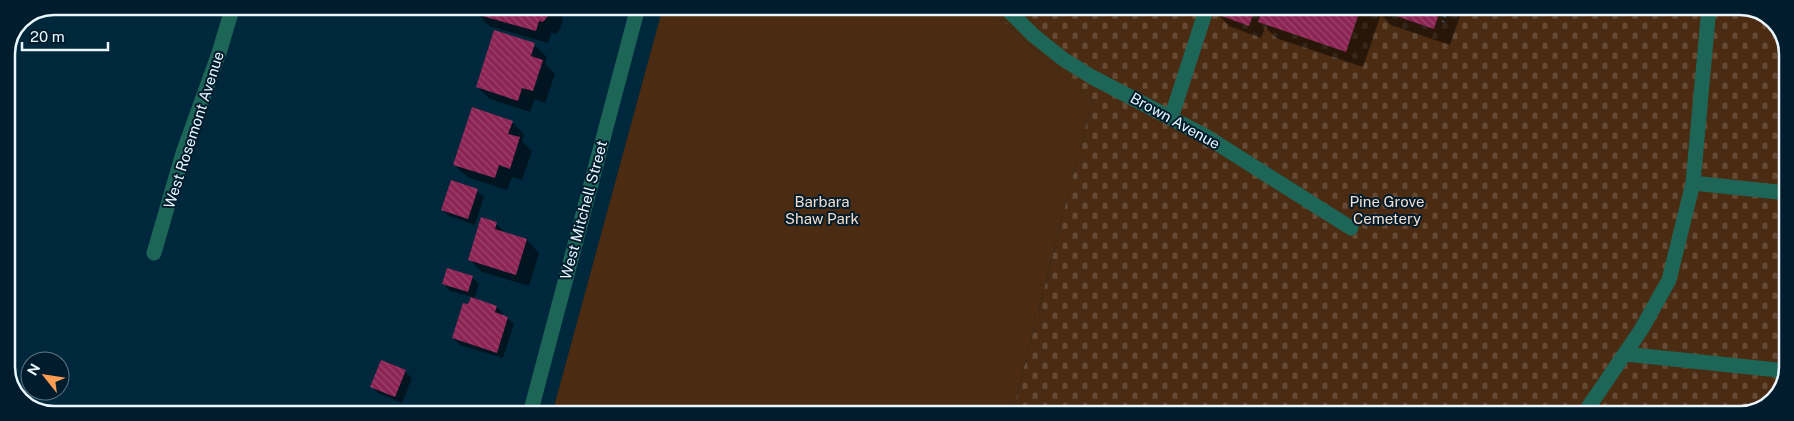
<svg xmlns="http://www.w3.org/2000/svg" width="1794" height="421" font-family="'Public Sans',sans-serif">
<style>
.cemetery{fill:url(#cemetery-stones)}
.park{fill:#4b2b11}
.shadow{fill:#0007}
.building{fill:url(#building-back-hatch)}
.lines{fill:none;stroke-linecap:round;stroke-linejoin:round}
.path{stroke:#4a6979;stroke-width:3;stroke-dasharray:1 4;stroke-linecap:butt}
.minor{stroke:#1d6557;stroke-width:15}
.labels{text-anchor:middle;stroke-width:4;stroke-linejoin:round;paint-order:stroke}
.street-label{font-size:15px;fill:#eaf7ff;stroke:#011d2d}
.park-label{font-size:15px;fill:#f6ddcc;stroke:#011d2d}
.rim{fill:none;stroke:#eaf7ff;stroke-width:2.5}
</style>
<defs>
<pattern id="cemetery-stones" width="16" height="16" patternUnits="userSpaceOnUse" patternTransform="scale(1.25)"><rect width="16" height="16" fill="#4b2b11"/><path d="M2 7V4a2 2 0 0 1 4 0v3zM10 15v-3a2 2 0 0 1 4 0v3z" fill="#654a35"/></pattern>
<pattern id="building-back-hatch" width="6" height="6" patternUnits="userSpaceOnUse" patternTransform="scale(1.25)"><rect width="6" height="6" fill="#8c2454"/><path d="M-1 5l2 2M0 0l6 6M5-1l2 2" fill="none" stroke="#9c456e"/></pattern>
</defs>
<rect width="100%" height="100%" fill="#00283c"/>
<path class="cemetery" d="M987 7H1750L1776 22 1787 48V377L1771 403 1740 415 1012 414 1092 101Z"/>
<path class="park" d="M663 7H987L1092 101 1012 414H552Z"/>
<path class="shadow" d="M479 6 558 7V9L562 14 563 20 560 29 556 34 551 33 548 43 489 26 477 13Z
M1219 7H1463L1450 45 1391 25 1381 14 1363 67 1276 38 1265 27 1261 38 1229 26 1217 13Z
M534 45 547 57 545 64 555 74 545 103 535 99 530 112 490 99 477 87Z
M512 122 524 134 522 141 532 151 522 180 512 177 507 190 467 177 455 165Z
M477 191 484 197 475 225 449 216 442 210Z
M496 224 507 234 527 240 539 253 529 286 482 272 469 259Z
M472 277 479 284 474 300 497 307 503 313 502 316 507 318 514 324 503 358 460 345 453 338 469 306 472 297 450 291 444 284Z
M381 362 406 372 412 378 402 403 378 393 372 387Z"/>
<path class="building" d="M477 6 541 7H551L548 16 543 22 539 21 536 31 475 14Z
M1218 7H1256L1249 26 1216 14Z
M1263 7H1361L1346 52 1258 22Z
M1370 7H1441L1434 29Z
M494 30 535 43 531 56 543 60 533 91 522 88 518 101 476 87Z
M472 107 513 121 508 134 520 137 510 169 499 165 495 178 453 165Z
M451 180 478 189 468 219 441 210Z
M481 217 497 222 495 229 527 239 516 275 468 260Z
M447 268 473 276 468 292 442 284Z
M471 297 497 306 495 312 508 317 497 353 452 338 463 303 468 304Z
M381 360 406 370 395 397 370 387Z"/>
<g class="lines">
<path class="path" d="M1443 22 1448 7"/>
<path class="minor" d="M1005 7 1033 35 1063 59 1092 77 1207 137 1351 228
M1171 118 1207 7
M1693 183 1787 193
M154 253 183 153 219 53 233 6
M1625 354 1787 371
M530 414 638 7
M1583 415 1641 330 1669 280 1693 183 1709 7"/>
</g>
<g class="labels">
<g class="street-label">
<text transform="translate(1175 121) rotate(29)" y="5">Brown Avenue</text>
<text transform="translate(194 130) rotate(-72)" y="5">West Rosemont Avenue</text>
<text transform="translate(584 210) rotate(-75)" y="5">West Mitchell Street</text>
</g>
<g class="park-label">
<text x="822" y="207">Barbara<tspan x="822" dy="17">Shaw Park</tspan></text>
<text x="1387" y="207">Pine Grove<tspan x="1387" dy="17">Cemetery</tspan></text>
</g>
</g>
<path d="M0 0H1794V421H0ZM54 15H1740A39 39 0 0 1 1779 54V367A39 39 0 0 1 1740 406H54A39 39 0 0 1 15 367V54A39 39 0 0 1 54 15Z" fill="#011d2d" fill-rule="evenodd"/>
<path class="rim" d="M54 15H1740A39 39 0 0 1 1779 54V367A39 39 0 0 1 1740 406H54A39 39 0 0 1 15 367V54A39 39 0 0 1 54 15Z"/>
<g transform="translate(45 376) rotate(300)"><circle r="24" fill="#011d2d" stroke="#5e7481"/>
<path d="M0-4L9 19L0 12L-9 19Z" fill="#fc9d53"/>
<text y="-8" font-size="14" font-weight="bold" text-anchor="middle" fill="#eaf7ff">N</text>
</g>
<path d="M22 42v8h86v-8" fill="none" stroke="#eaf7ff" stroke-width="2.5"/>
<text x="30" y="42" font-size="15" fill="#eaf7ff" stroke="#011d2d" stroke-width="4" paint-order="stroke">20 m</text>
</svg>
